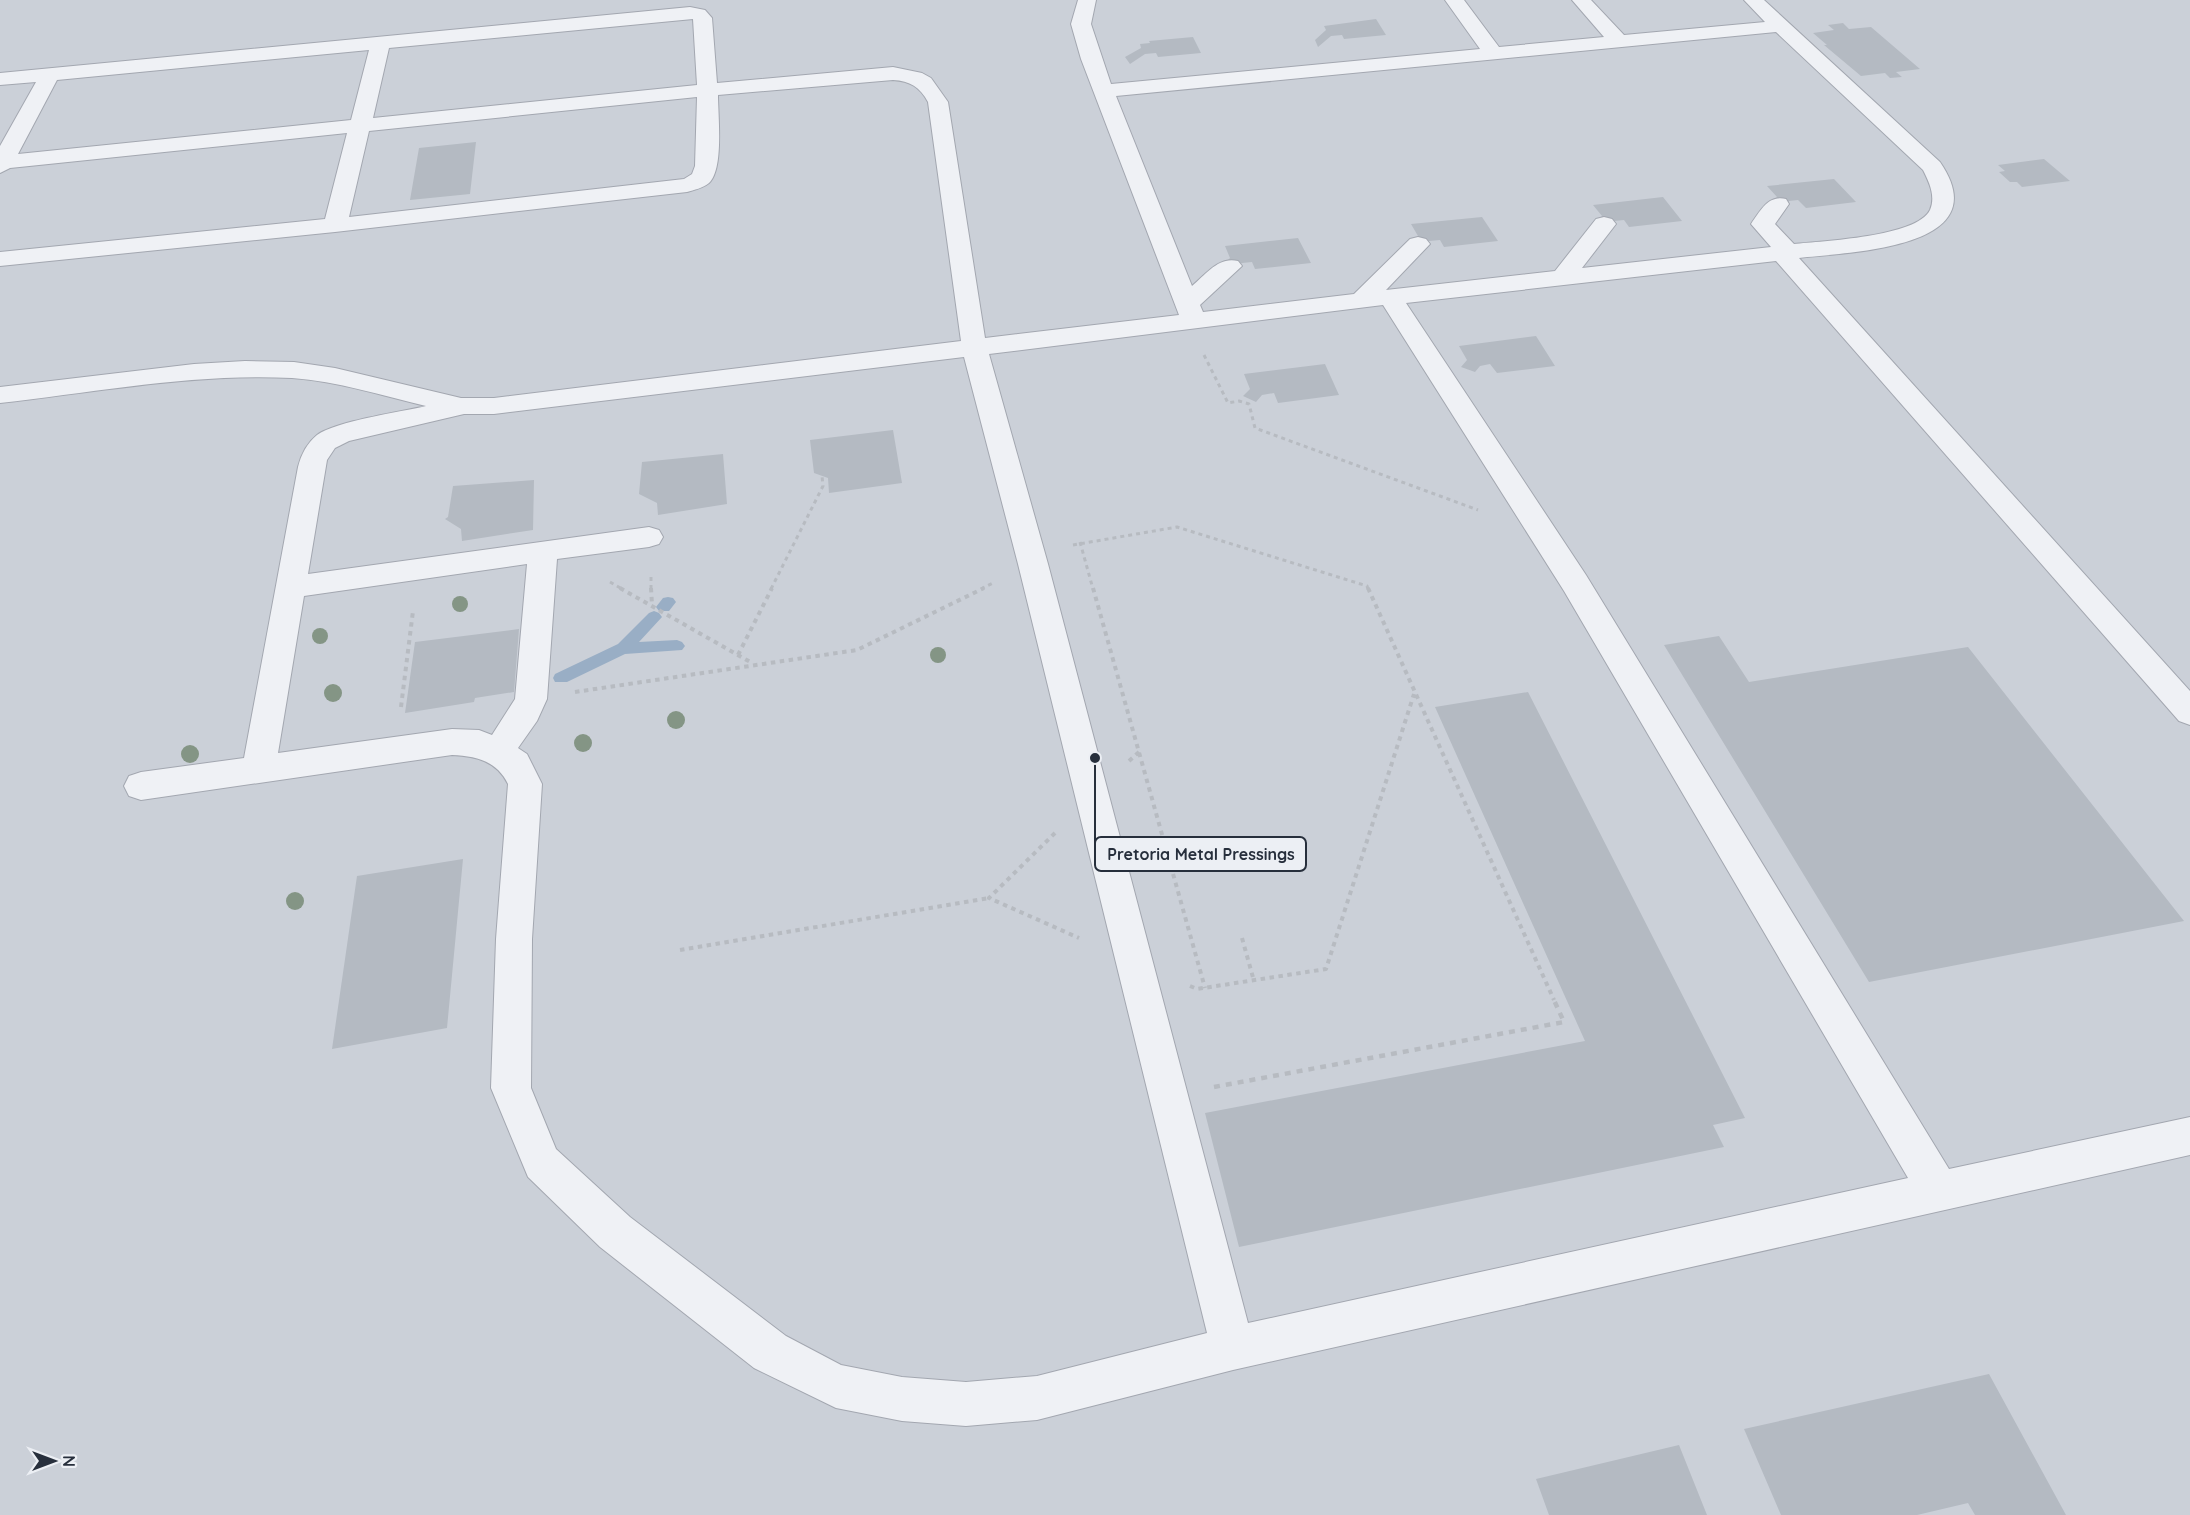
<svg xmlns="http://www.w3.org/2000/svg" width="2190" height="1515" font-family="Quicksand,sans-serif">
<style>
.built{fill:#cbd0d8}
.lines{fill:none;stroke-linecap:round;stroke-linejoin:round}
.stream{fill:#99aec5;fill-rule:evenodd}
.building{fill:#b4bac2}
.minor-casing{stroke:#a3a7b0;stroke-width:2}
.path-far2{stroke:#b7bbc1;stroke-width:3;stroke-dasharray:4 4;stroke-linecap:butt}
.path-far1{stroke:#b7bbc1;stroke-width:4;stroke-dasharray:4.5 4.5;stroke-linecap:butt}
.path{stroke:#b7bbc1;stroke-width:4.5;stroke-dasharray:6 6;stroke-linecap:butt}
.minor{fill:#eff1f5;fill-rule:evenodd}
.tree{fill:#849585}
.leader{fill:none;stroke:#272f3c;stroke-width:2}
.callout-dot{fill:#272f3c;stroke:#eceff4;stroke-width:2}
.callout{fill:#eceff4;stroke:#272f3c;stroke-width:2}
.callout-label{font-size:16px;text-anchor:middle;font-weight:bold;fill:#272f3c}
</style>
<rect width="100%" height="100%" fill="#dde0e6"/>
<path class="built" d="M0 0H2190V1515H0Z"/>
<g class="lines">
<path class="stream" d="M668 597 673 598 676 602 669 611H659L656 607 663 598Z
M654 611 659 613 662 617 639 642 677 640 682 642 685 646 682 650 625 654 567 682H555L553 678 555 674 618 644 649 613Z"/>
</g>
<path class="building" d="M1376 19 1386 35 1344 39 1342 35 1331 36 1318 47 1315 40 1326 30 1324 26Z
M1843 23 1849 29 1871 27 1920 69 1896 72 1902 77 1890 78 1885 73 1861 76 1824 45H1827L1813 33 1834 30 1828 25Z
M1193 37 1201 53 1158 57 1156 53 1145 54 1130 64 1125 57 1141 48 1140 44 1150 43 1149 41Z
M476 142 470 194 410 200 419 148Z
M2044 159 2070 181 2022 187 2017 182H2010L1999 172 2005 171 1998 165Z
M1834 179 1856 202 1806 208 1798 200 1789 201 1786 207 1773 203 1777 197 1767 186Z
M1663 197 1682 221 1629 227 1624 220 1614 221 1610 226 1597 222 1602 216 1593 205Z
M1482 217 1498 241 1444 247 1440 240 1429 241 1424 246 1412 242 1418 236 1411 224Z
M1298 238 1311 263 1255 269 1252 262 1242 263 1235 268 1224 264 1230 258 1225 246Z
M1536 336 1555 366 1497 373 1490 364 1480 366 1475 372 1461 367 1467 360 1459 346Z
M1325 364 1339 395 1278 403 1274 393 1262 395 1256 402 1243 396 1250 389 1244 374Z
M893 430 902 483 829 493 828 478 814 473 810 440Z
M723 454 727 504 658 515 657 503 639 494 642 462Z
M534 480 533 530 462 541 461 529 445 519 448 517 453 486Z
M519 629 514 692 475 698 474 702 405 713 415 642Z
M1719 636 1749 682 1968 647 2184 921 1869 982 1664 645Z
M1528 692 1745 1118 1713 1125 1724 1147 1239 1247 1205 1113 1585 1041 1435 707Z
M463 859 447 1028 332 1049 357 876Z
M1989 1374 2066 1515H1975L1968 1503 1917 1515H1781L1744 1429Z
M1679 1445 1707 1515H1549L1536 1479Z"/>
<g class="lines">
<g class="minor-casing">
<path id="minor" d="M1078 0H1096L1091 24 1111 84 1480 49 1445 0H1464L1499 47 1604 37 1572 0H1591L1624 35 1765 22 1744 0H1764L1940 162C2000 249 1850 252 1799 258L2190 691V725L2179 721 1776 261 1406 303 1586 575 1949 1169 2190 1117V1155L1233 1370 1037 1420 966 1426 902 1421 836 1408 754 1368 600 1247 528 1177 491 1088 496 939 508 784C497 761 476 756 452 755L141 800 129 796 124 786 129 776 141 772 244 758 298 467C301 455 307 443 317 435 336 421 401 412 426 406 383 396 337 381 292 378 195 373 96 392 0 403V387L194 364 245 361 294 362 335 368 461 398H494L961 341 928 102C920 87 910 81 893 80L718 95C718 116 724 169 709 183 703 188 694 190 687 192L335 232 0 266V252L325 219 347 133 10 168 0 173V146L36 82 0 85V73L690 7 705 10 712 18 717 83 893 67 922 73 931 78 948 102 985 338 1179 315 1081 59 1071 24ZM693 19 697 85 373 118 389 48ZM1776 32 1923 170C1929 182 1936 196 1930 210 1917 237 1822 241 1794 244L1775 224 1789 204 1786 199C1768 195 1761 210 1751 224L1771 247 1582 268 1616 224 1612 219 1604 217 1596 219 1555 271 1386 290 1430 244 1426 239 1418 237 1410 239 1354 294 1203 312 1200 305 1242 266 1238 261C1219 256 1206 274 1192 286L1116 96ZM369 50 351 120 18 154 57 80ZM697 97 695 166 692 174 684 179 349 217 369 131ZM1383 305 1564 591 1908 1178 1248 1323 1048 564 989 354ZM964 357 1018 564 1207 1333 1037 1376 966 1382 902 1377 841 1365 786 1336 630 1217 556 1149 531 1088 532 939 542 784 527 754 518 748 537 721 547 699 557 559 649 547 659 544 663 537 659 530 649 527 308 574 327 460 335 448 349 441 464 414H494ZM527 564 515 699 492 735 479 730 452 729 278 753 304 596Z"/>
</g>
<path class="path-far2" d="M1204 355 1228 403 1239 401 1249 404 1255 428 1478 510
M1080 542 1093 589
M1073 545 1177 527 1367 586 1368 589
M651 577V589
M610 582 622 589
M771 589 823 486 822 476
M981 589 993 583"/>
<path class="path-far1" d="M620 588 752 663
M651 588 652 605
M1093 588 1205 988
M1368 588 1554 1000
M738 655 772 588
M575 692 857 650 984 588
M401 707 413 611
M1129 761 1139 752
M1055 833 989 898 1079 938
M1242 938 1254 981
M680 950 989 898
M1190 986 1197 989 1326 969 1414 694"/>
<path class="path" d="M1214 1087 1564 1022 1553 998"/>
<use href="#minor" class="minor"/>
</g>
<g class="tree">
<circle cx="460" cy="604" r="8"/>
<circle cx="320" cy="636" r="8"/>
<circle cx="938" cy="655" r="8"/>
<circle cx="333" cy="693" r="9"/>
<circle cx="676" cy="720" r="9"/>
<circle cx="583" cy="743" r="9"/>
<circle cx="190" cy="754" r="9"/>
<circle cx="295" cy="901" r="9"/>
</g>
<path class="leader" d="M1095 758L1095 854"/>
<circle class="callout-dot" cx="1095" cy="758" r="6"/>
<rect class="callout" x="1095" y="837" width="211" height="34" rx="6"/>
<g class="callout-label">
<text x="1201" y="860">Pretoria Metal Pressings</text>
</g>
<g transform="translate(54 1461) rotate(90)" stroke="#eceff4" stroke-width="4.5" paint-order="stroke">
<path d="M0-4.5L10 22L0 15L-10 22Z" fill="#272f3c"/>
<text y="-9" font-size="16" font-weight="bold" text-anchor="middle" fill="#272f3c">N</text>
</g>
</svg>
